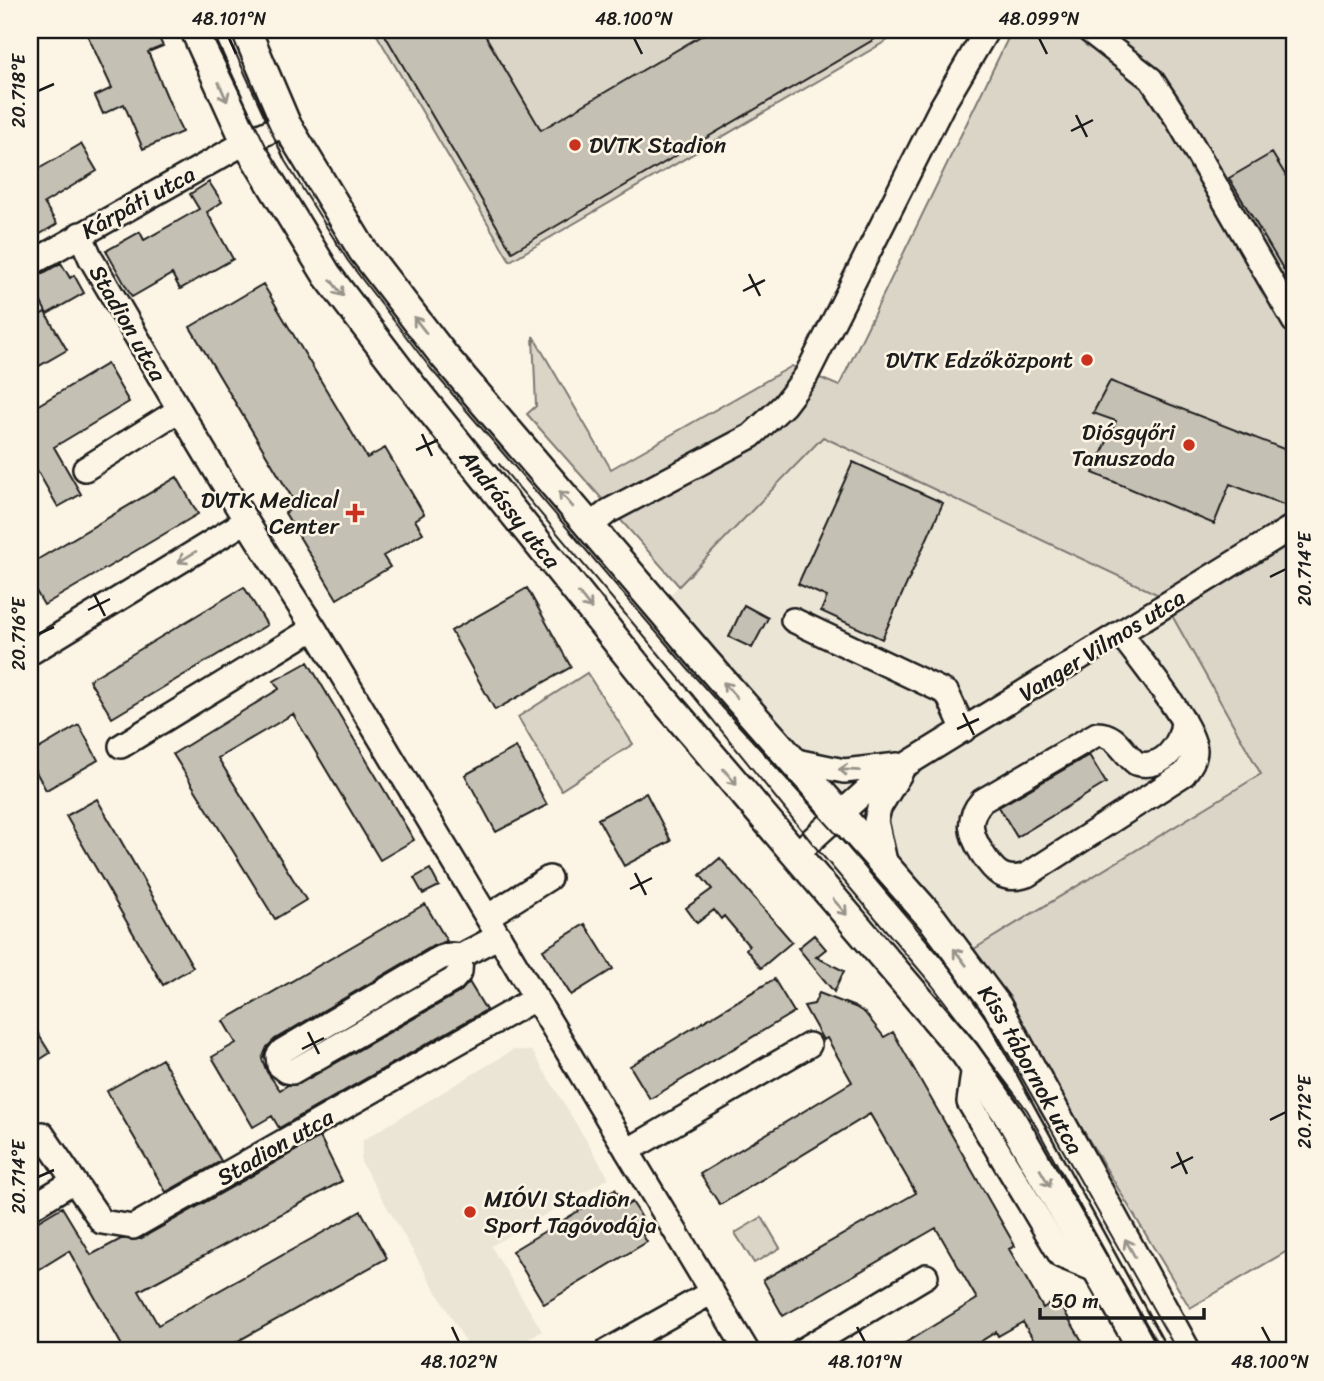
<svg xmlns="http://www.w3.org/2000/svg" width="1324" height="1381" font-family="Sriracha,sans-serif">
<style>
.built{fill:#ebe5d6}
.green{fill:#dbd5c8;stroke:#7c7872;stroke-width:2}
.building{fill:#c4c0b3;stroke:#1c1c1c;stroke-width:2}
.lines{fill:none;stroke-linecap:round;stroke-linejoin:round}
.minor-casing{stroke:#1c1c1c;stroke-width:28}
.major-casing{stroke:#1c1c1c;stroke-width:33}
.minor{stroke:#fcf5e5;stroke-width:23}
.major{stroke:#fcf5e5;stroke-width:28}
.tram{stroke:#1c1c1c;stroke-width:2}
.oneway{stroke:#97938b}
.ticks{fill:none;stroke:#1c1c1c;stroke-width:2.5}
.poi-dot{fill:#c8321e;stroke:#fcf5e5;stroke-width:2.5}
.labels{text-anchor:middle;stroke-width:5;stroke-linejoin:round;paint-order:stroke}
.poi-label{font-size:23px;fill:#1c1c1c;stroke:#fcf5e5;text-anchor:end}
.street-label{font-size:23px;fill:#1c1c1c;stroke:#fcf5e5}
.neatline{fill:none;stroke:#1c1c1c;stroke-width:2.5}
.ticks-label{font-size:18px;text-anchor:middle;fill:#1c1c1c}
</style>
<rect width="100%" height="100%" fill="#fcf5e5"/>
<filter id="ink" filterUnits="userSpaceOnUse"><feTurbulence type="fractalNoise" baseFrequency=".0143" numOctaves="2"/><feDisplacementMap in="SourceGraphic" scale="14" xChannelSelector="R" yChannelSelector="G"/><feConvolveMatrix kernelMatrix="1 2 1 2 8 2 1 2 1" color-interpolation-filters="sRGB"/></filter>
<g filter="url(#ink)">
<path class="built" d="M823 437 1161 596 1261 774 974 949 669 596Z
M513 1050 532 1051 609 1178 491 1246 542 1331 508 1351H471L361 1162 363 1140Z"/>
<path class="green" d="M374 30H905L510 261Z
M1012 30H1294V1247L1190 1308 974 949 1261 774 1161 596 823 437 679 586 527 414 536 406 533 336 611 469 792 366 839 386Z
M587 673 633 744 561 790 518 717Z
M762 1217 780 1248 754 1263 735 1233Z"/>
<path class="building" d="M85 30H155L163 46 148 52 182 132 143 149 124 104 103 114 95 96 112 88Z
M382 30H482L541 130 711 30H890L512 252Z
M81 144 97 171 44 203 57 224 30 240V174Z
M1272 153 1294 189V287L1229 178Z
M209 182 222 202 207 212 233 259 180 289 172 274 132 297 106 251 140 232 144 240 199 209 190 194Z
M61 263 70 278 74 275 84 293 47 314 30 281Z
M263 284 367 458 385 448 424 514 415 520 423 533 383 556 390 567 337 599 285 513 297 506 190 327Z
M45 312 67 350 39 366 37 362 30 366V321Z
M107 364 129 402 54 447 81 494 58 507 30 458V410Z
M1110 381 1294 453V509L1230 484 1214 524 1093 473 1116 421 1093 413Z
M853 462 943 503 882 639 821 611 827 597 798 584Z
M177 477 198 514 44 605 30 581V564Z
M244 587 267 625 112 718 89 680Z
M527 588 571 667 495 710 451 631Z
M744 605 768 618 752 648 729 637Z
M308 662 414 840 380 860 293 714 218 758 306 900 275 919 173 754 279 689 274 681Z
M79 725 98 760 46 790 30 761V754Z
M516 747 547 805 496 832 465 775Z
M1089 755 1106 783 1017 837 999 807Z
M646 793 671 841 624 866 598 819Z
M97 799 193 967 163 985 66 816Z
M720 858 792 942 761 968 746 949 749 946 724 916 721 919 714 910 697 923 686 908 712 889 700 875Z
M430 869 439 886 423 894 414 878Z
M425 904 447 941 433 946 275 1039 267 1047 262 1059 267 1072 280 1090 288 1085 299 1084 460 992 469 982 486 1010 279 1128 272 1116 253 1127 212 1057 236 1043 223 1021Z
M585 924 613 969 571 995 543 950Z
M814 935 826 949 816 957 844 971 834 992 798 948Z
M774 979 794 1012 650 1099 630 1066Z
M819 993 855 1007 865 1013 884 1037 893 1032 1010 1237 1015 1246 1009 1249 1043 1308 1057 1299 1088 1351H1040L1023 1322 998 1336 996 1332 965 1351H892L977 1299 936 1228 783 1316 763 1280 916 1193 870 1114 720 1205 700 1174 852 1082 827 1038 823 1040 804 1006 814 1004Z
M30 1021 50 1053 30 1066Z
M162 1059 221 1161 166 1192 107 1091Z
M320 1137 342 1181 139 1291 158 1325 361 1211 387 1258 220 1351H125L69 1251 30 1275V1226L62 1207 91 1255 121 1239H140Z
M615 1189 626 1206 632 1202 638 1211 643 1220 636 1224 647 1242 544 1304 512 1251Z"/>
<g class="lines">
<g class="minor-casing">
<path id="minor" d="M1088 30 1151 79 1178 120 1294 321
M80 234 91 259C164 383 235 508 314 628L747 1351
M30 264 246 142 286 124
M85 469 179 410
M590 526 609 511 751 436 784 405 806 376 941 108 987 30
M793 620 947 693 964 730
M1121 634C1138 658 1194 725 1195 750 1195 760 1189 767 1184 774L1027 875C1004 883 994 872 982 853 970 834 966 819 982 801L1097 734C1117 734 1122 752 1136 763 1163 771 1182 744 1183 720
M30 653 246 521
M121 746 314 628
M791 760 844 771 898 765
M795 855 870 787 1294 526
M886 866 876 821 879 808 901 772
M487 917 549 878
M461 956 460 972 453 980 292 1072 287 1071 279 1065 278 1056 282 1051 440 958 450 955 461 956 499 936
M974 1065 969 1102 1061 1256 1098 1271
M42 1134 102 1222 133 1227 536 998
M627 1151 809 1045
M30 1208 74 1181
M607 1351 712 1292
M801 1351 926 1276"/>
</g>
<g class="major-casing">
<g id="major">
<path id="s1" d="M195 30 246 142 327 275 410 384 660 695 965 1053 1011 1119 1144 1351"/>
<path id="s2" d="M246 30 286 124 363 251 444 356 704 660 933 920 997 1006 1186 1351"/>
</g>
</g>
<use href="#minor" class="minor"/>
<use href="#major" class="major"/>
<path class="tram" d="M209 30 266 146
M225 30 285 161 348 261 431 369 687 668 847 846 951 969 997 1034 1177 1351
M499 464 679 678 817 849 932 985 1027 1110 1160 1351"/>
</g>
<defs><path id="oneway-shaft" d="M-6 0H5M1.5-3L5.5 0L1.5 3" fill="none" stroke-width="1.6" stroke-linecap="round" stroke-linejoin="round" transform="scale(1.75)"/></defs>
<g class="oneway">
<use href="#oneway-shaft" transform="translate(223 92) rotate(66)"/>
<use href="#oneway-shaft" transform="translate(337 288) rotate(53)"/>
<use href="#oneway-shaft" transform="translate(420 325) rotate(-128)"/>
<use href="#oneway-shaft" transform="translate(566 499) rotate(-131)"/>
<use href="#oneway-shaft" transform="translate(187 557) rotate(148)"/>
<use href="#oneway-shaft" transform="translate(585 601) rotate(51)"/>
<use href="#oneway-shaft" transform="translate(730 690) rotate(-131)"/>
<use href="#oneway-shaft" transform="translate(849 770) rotate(-177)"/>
<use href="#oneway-shaft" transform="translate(730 777) rotate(50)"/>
<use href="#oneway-shaft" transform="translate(840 907) rotate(49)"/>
<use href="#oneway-shaft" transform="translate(960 957) rotate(-127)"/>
<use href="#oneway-shaft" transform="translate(1045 1178) rotate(60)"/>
<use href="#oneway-shaft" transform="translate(1130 1248) rotate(-119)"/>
</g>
</g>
<path class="ticks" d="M229 38 236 54M634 38 642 54M1039 38 1047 54M38 91 54 84M1076 115 1087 137M1071 131 1093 120M749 274 760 296M743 291 765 280M422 434 432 456M416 450 438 440M1270 577 1286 569M94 594 105 616M88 610 110 599M38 634 54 627M963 713 974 735M957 729 979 719M635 873 646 895M630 889 652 878M308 1032 319 1054M302 1049 324 1038M1270 1120 1286 1112M1177 1152 1187 1174M1171 1168 1193 1157M38 1177 54 1170M452 1327 459 1342M857 1327 865 1342M1262 1327 1270 1342"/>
<g class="poi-dot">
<circle cx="575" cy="145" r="7"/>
<circle cx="1087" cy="360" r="7"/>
<circle cx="1189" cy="445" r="7"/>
<path d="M351.5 502.5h7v7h7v7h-7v7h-7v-7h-7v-7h7z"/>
<circle cx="470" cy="1212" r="7"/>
</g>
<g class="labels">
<g class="poi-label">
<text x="589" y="153" text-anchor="start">DVTK Stadion</text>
<text x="1073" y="368">DVTK Edzőközpont</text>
<text x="1175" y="440">Diósgyőri<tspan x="1175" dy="26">Tanuszoda</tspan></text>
<text x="339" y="508">DVTK Medical<tspan x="339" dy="26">Center</tspan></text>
<text x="484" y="1207" text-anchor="start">MIÓVI Stadion<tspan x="484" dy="26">Sport Tagóvodája</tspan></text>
</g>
<g class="street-label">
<text transform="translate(138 202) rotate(-29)" y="8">Kárpáti utca</text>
<text transform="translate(128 323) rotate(60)" y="8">Stadion utca</text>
<text dy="8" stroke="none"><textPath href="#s1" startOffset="576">Andrássy utca</textPath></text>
<text transform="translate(1102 645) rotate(-32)" y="8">Vanger Vilmos utca</text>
<text dy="8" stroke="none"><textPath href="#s2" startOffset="1309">Kiss tábornok utca</textPath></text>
<text transform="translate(275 1147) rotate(-30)" y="8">Stadion utca</text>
</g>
</g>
<rect width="1324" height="1381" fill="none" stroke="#fcf5e5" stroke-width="77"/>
<path d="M1040 1308v10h164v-10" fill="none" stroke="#1c1c1c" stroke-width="3.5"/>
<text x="1051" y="1308" font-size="21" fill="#1c1c1c" stroke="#fcf5e5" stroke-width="5" paint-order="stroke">50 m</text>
<rect x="38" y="38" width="1248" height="1304" class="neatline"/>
<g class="ticks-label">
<text x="229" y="25">48.101°N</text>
<text x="634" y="25">48.100°N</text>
<text x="1039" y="25">48.099°N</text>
<text transform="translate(19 91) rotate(-90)" y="6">20.718°E</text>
<text transform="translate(1305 569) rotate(-90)" y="6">20.714°E</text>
<text transform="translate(19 634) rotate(-90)" y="6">20.716°E</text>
<text transform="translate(1305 1112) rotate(-90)" y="6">20.712°E</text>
<text transform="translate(19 1177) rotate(-90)" y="6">20.714°E</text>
<text x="459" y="1368">48.102°N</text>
<text x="865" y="1368">48.101°N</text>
<text x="1270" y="1368">48.100°N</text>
</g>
</svg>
